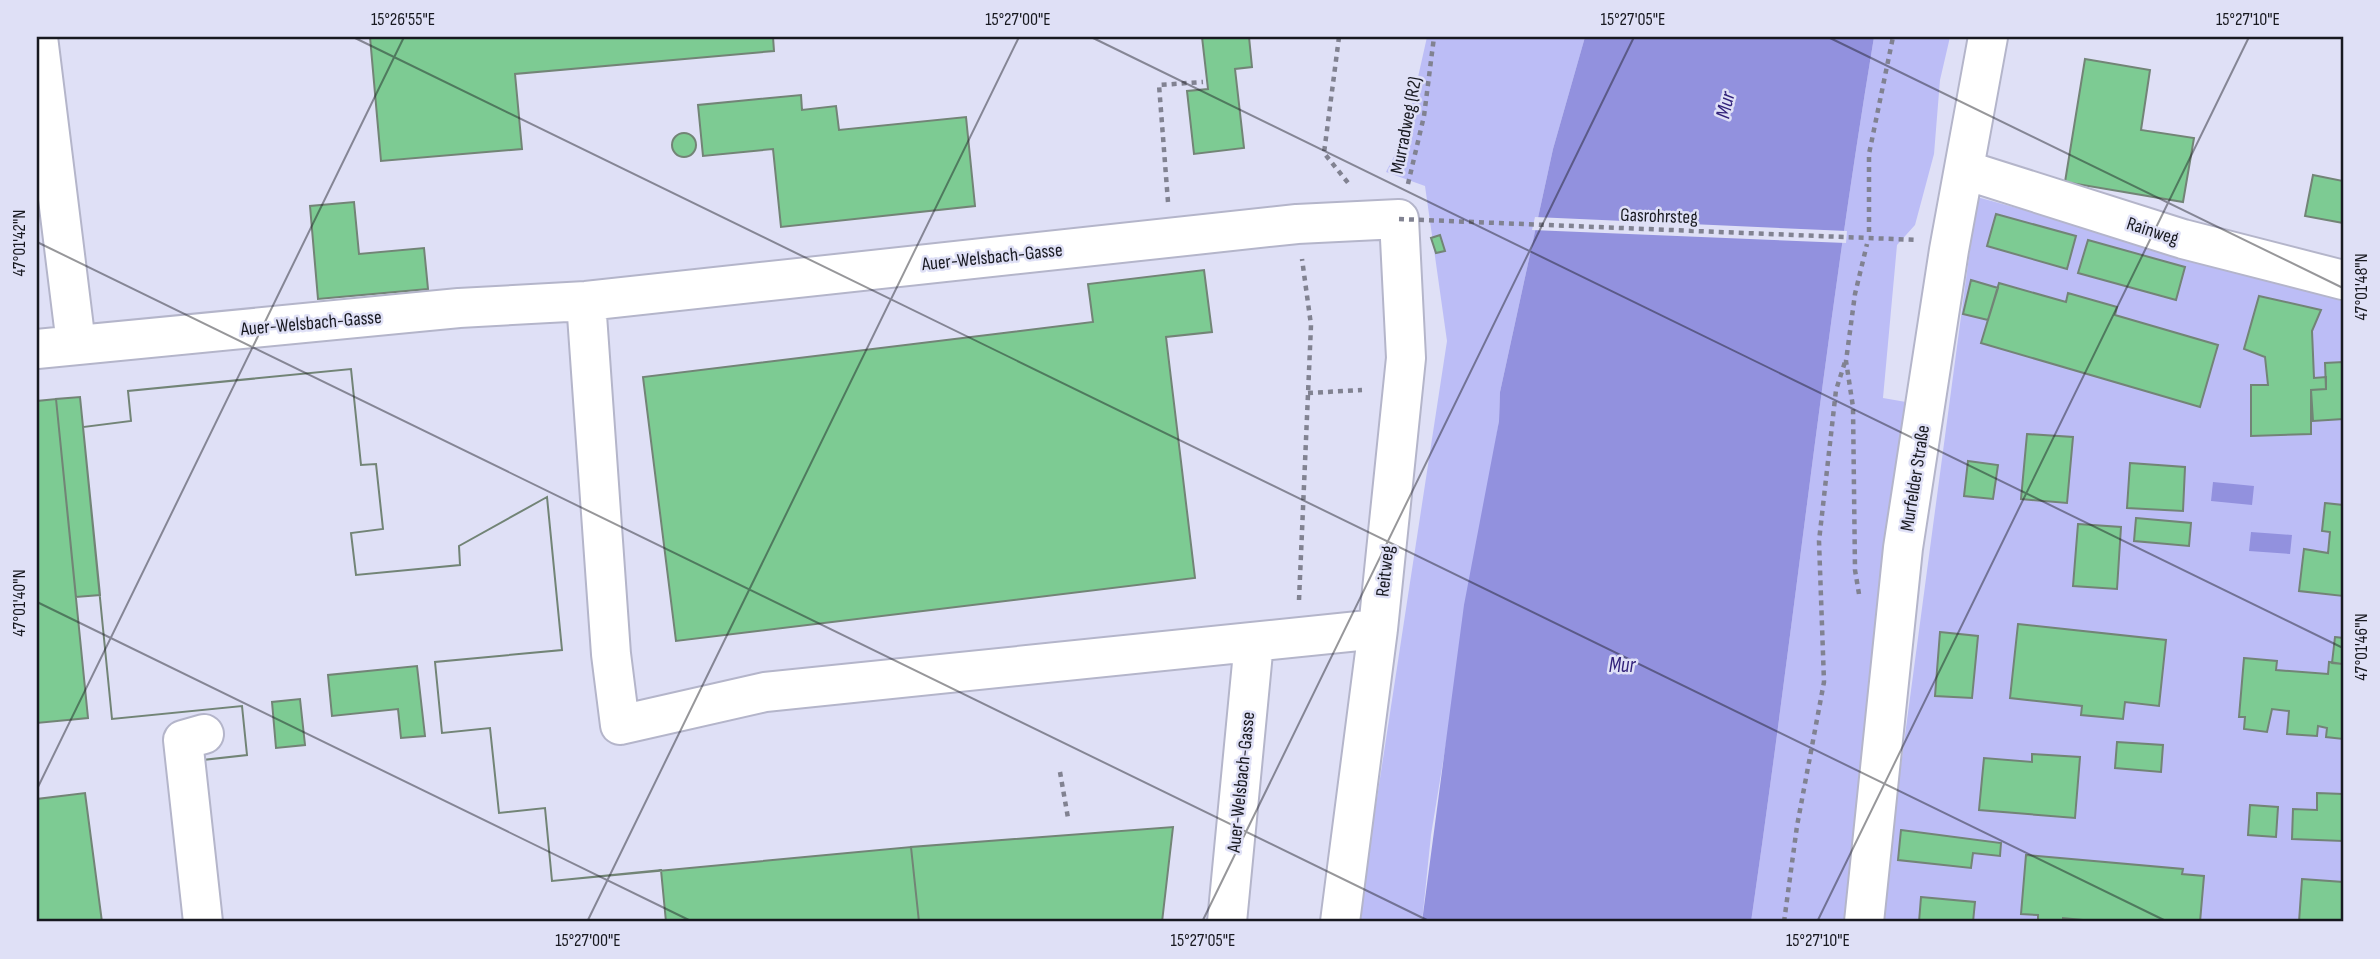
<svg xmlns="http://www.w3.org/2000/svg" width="2380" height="959" font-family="'Sofia Sans Condensed',sans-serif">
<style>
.green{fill:#bcbdf6}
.water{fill:#9291de}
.pier{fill:#dfe0f6}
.building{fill:#7dcb93;stroke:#728476;stroke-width:2;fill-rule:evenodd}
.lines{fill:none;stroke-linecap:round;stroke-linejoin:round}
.minor-casing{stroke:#b4b5ca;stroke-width:42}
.path{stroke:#818291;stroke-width:4.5;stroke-dasharray:5 5;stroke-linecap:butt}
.minor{stroke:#fff;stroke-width:38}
.path-bridge{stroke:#818291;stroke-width:4.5;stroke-dasharray:5 5;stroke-linecap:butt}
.ticks{fill:none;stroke:#181920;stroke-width:2;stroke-opacity:0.45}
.labels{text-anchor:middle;stroke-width:5;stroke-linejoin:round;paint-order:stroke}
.street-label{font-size:19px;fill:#181920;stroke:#dfe0f6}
.water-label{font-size:21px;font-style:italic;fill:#32227a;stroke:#dfe0f6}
.neatline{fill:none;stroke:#181920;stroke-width:2.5}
.ticks-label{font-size:18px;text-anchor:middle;fill:#181920}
</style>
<rect width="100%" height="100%" fill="#dfe0f6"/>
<path class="green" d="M1427 37H1585L1553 149 1500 392 1499 421 1431 835 1422 922H1358L1447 341 1425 186 1386 172 1405 135Z
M1874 37H1950L1940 80 1934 154 1915 225 1897 245 1883 398 1906 402 1851 922H1751C1794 627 1825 331 1874 37Z
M1977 197 2343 298V922H1880Z"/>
<path class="water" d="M1585 37H1874C1825 331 1794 627 1751 922H1422L1464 605 1499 421 1500 392 1553 149Z
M2213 482 2254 486 2252 505 2211 501Z
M2251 532 2292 535 2290 554 2249 551Z"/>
<path class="pier" d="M1535 217 1847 231 1846 243 1532 230Z"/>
<path class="building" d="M370 37H773L774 51 515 74 522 149 381 161Z
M1202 37H1249L1252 67 1235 69 1244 148 1194 154 1187 91 1208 89Z
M2085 59 2150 70 2141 130 2194 138 2183 202 2065 182Z
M801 95 802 110 836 106 839 130 966 117 975 206 781 227 773 149 703 156 698 105Z
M672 145a12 12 0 1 1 24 0a12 12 0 1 1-24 0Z
M2313 175 2343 181V223L2305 216Z
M354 202 359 254 424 248 428 289 318 299 310 206Z
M1996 214 2076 236 2067 269 1987 246Z
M1440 235 1445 251 1436 253 1431 238Z
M2088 240 2185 267 2176 300 2078 273Z
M1204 270 1212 332 1166 337 1195 578 676 641 643 377 1093 322 1088 284Z
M1971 280 1998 288 1988 320 1963 314Z
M1999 283 2066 302 2068 293 2117 307 2115 315 2218 345 2200 407 1981 343Z
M2259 296 2321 310 2312 331 2314 378 2326 377V389L2311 390V434L2251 436V385H2268L2265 357 2244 349Z
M2343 362V419L2313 421 2311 390 2326 389 2325 363Z
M351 369 361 465 376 464 383 529 351 533 356 575 460 565 459 546 547 497 562 650 435 662 442 733 490 728 499 813 545 808 552 881 661 870 666 922H219L203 760 247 755 242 706 112 719 83 427 131 421 128 391ZM417 666 425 736 401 738 398 709 332 716 328 675ZM300 699 305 745 276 748 272 702Z
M351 369 361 465 376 464 383 529 351 533 356 575 460 565 459 546 547 497 562 650 435 662 442 733 490 728 499 813 545 808 552 881 911 847 919 922H219L203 760 247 755 242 706 112 719 83 427 131 421 128 391Z
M80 397 100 595 76 597 56 399Z
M56 399 88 718 37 723V401Z
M2027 434 2073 437 2067 503 2021 499Z
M1968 461 1998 465 1993 499 1964 496Z
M2130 463 2185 467 2183 511 2127 508Z
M2325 503 2343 505V596L2299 591 2304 549 2328 553 2330 532 2322 531Z
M2136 518 2191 523 2189 546 2134 541Z
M2078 524 2121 527 2117 589 2073 586Z
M2018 624 2166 640 2159 706 2125 702 2123 719 2081 715 2082 706 2010 698Z
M1940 632 1978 636 1972 698 1935 696Z
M2335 637 2343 638V664L2332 663Z
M2244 658 2277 661 2276 670 2328 674 2329 662 2343 664V739L2326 737 2327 728 2318 726 2317 736 2287 734 2289 711 2272 709 2267 732 2244 729 2245 717H2239Z
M2117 742 2163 745 2161 772 2115 768Z
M2032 754 2080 757 2075 818 1979 810 1984 758 2032 762Z
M85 793 102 922H37V799Z
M2317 793 2343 794V841L2292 839 2293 809 2317 810Z
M2250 805 2278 807 2276 837 2248 835Z
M1173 827 1162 922H919L911 847Z
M1901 830 2001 843 2000 856 1973 853 1971 868 1898 860Z
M2026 855 2183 869 2182 874 2204 876 2200 922H2082V920L2063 918V922H2038V915L2021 914Z
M2302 879 2343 882V922H2299Z
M1921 897 1975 902 1973 922H1919Z"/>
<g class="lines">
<g class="minor-casing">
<path id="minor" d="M38 37 76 344
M1965 170 2183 239 2343 280
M586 301 611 654 620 725 765 692 1378 629
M37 349 459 308 586 301 1297 224 1399 219 1406 358 1378 629 1340 922
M203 922 183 740 204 734
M1227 922 1254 642
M1864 922 1903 548 1949 250 1988 37"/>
</g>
<path class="path" d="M1339 37 1324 153 1349 184
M1408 184 1424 116 1434 37
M1168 202 1159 85 1203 82
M1869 232V154L1893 37
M1308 393 1362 390
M1859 594 1855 570 1853 407 1846 361 1855 294 1867 244
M1299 600 1311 325 1302 259
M1060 772 1068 818
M1784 922 1797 826 1824 682 1819 541 1836 390 1845 362"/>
<use href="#minor" class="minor"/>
<path class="path-bridge" d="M1399 219 1918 240"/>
</g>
<path class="ticks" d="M353 37 2168 922M1091 37 2343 648M1828 37 2343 288M37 242 1431 922M37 602 693 922M37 789 404 37M587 922 1019 37M1202 922 1634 37M1817 922 2249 37"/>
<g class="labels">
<g class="street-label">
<text transform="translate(1405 125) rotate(-79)" y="7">Murradweg (R2)</text>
<text transform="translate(1659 215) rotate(2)" y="7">Gasrohrsteg</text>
<text transform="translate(2153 230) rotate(18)" y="7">Rainweg</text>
<text transform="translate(992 256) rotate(-6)" y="7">Auer-Welsbach-Gasse</text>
<text transform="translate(311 322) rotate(-5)" y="7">Auer-Welsbach-Gasse</text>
<text transform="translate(1914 478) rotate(-81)" y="7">Murfelder Straße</text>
<text transform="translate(1384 571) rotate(-84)" y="7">Reitweg</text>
<text transform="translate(1240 782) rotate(-84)" y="7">Auer-Welsbach-Gasse</text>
</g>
<g class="water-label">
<text transform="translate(1725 105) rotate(-78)" y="7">Mur</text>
<text x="1622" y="672">Mur</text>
</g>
</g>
<rect width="2380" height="959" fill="none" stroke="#dfe0f6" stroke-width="77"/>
<rect x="38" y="38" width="2304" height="882" class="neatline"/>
<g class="ticks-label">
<text x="403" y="25">15°26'55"E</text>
<text x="1018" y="25">15°27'00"E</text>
<text x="1633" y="25">15°27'05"E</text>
<text x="2248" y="25">15°27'10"E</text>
<text transform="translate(19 243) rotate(-90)" y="6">47°01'42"N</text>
<text transform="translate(2361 287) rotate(-90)" y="6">47°01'48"N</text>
<text transform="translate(19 603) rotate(-90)" y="6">47°01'40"N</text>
<text transform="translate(2361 647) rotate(-90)" y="6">47°01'46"N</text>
<text x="588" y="946">15°27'00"E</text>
<text x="1203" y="946">15°27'05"E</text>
<text x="1818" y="946">15°27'10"E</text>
</g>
</svg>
